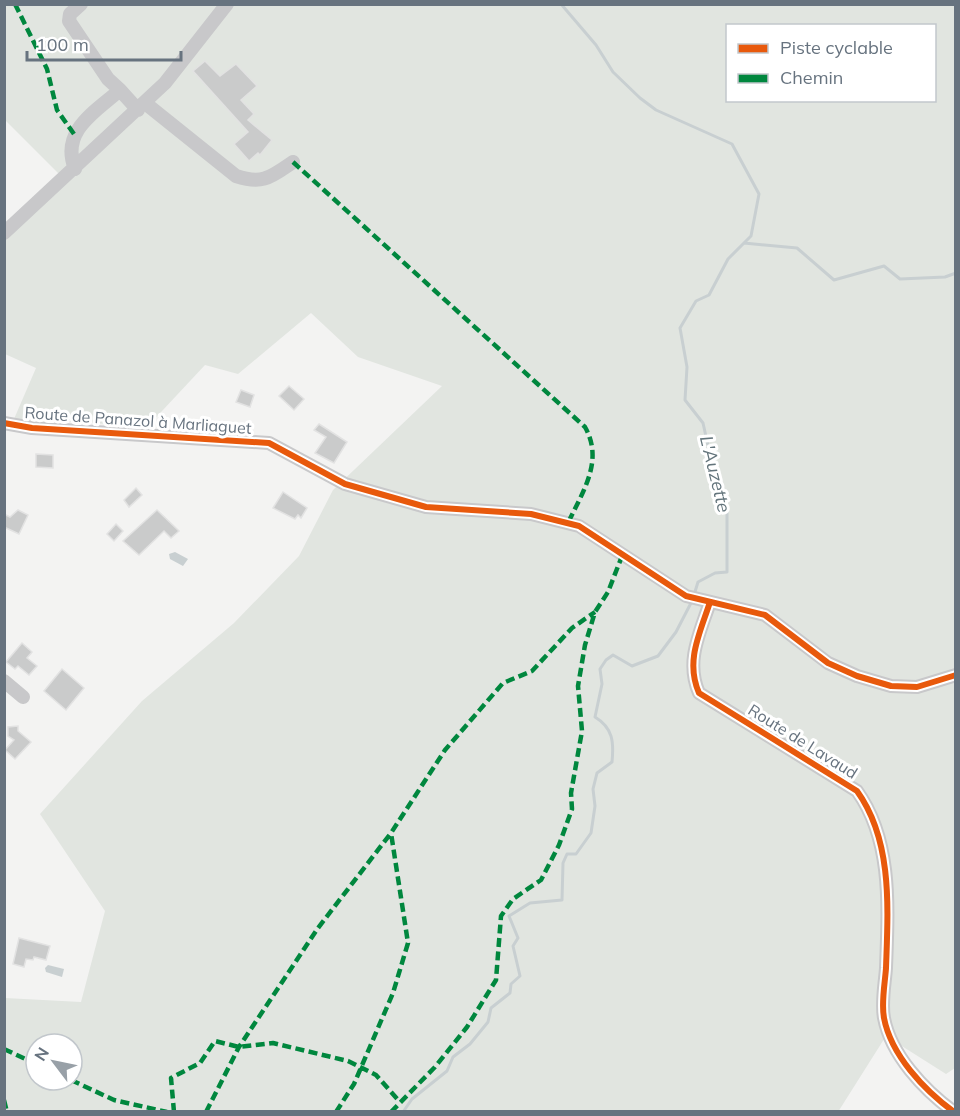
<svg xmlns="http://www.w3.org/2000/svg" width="960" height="1116" font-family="Mulish,sans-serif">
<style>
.green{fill:#e1e5e0;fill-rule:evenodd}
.water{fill:#c8cfd1}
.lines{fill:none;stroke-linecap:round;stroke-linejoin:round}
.stream{stroke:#c8cfd1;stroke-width:3}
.building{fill:#cacbcb;stroke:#e2e2e2;stroke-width:1.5}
.minor{stroke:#c8c8ca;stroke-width:14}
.quiet{stroke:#00873e;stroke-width:4.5;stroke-dasharray:9 4.5;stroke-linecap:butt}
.cycleway-casing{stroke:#fff;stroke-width:10}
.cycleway{stroke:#e8590c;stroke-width:6}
.labels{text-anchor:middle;stroke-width:6;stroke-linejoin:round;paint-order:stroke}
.street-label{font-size:16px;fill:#67737f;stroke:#fff}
.water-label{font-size:18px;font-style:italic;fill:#63747b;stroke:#fff}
</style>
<rect width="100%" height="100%" fill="#f3f3f2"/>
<path class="green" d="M5 5H955V1068L946 1074 886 1036 838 1112 5 1111V998L81 1002 105 911 40 814 142 701 234 623 299 556 333 490 442 386 358 357 311 313 238 374 205 365 148 426 14 419 36 368 5 354 4 226 61 176 5 120ZM728 26H934V100H728ZM36 1044H72V1080H36Z"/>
<path class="water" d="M175 552 188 559 183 566 170 559 169 554Z
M48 965 64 969 62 977 46 972 45 968Z"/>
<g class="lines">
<path class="stream" d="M561 4 596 45 613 72 640 98 656 110 732 144 759 194 751 236 728 259 709 295 696 301 680 328 687 367 685 400 703 423 719 495 727 508V572L715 573 698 582 694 595
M744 243 797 248 834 280 884 266 900 279 945 277 956 273
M403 1112 412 1099 447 1071 453 1057 470 1044 488 1022 491 1008 510 993 511 984 520 976 513 946 518 938 509 916 530 903 562 900 563 863 567 854H576L591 833 595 806 593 789 597 773 612 762C614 742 613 728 595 717L602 684 600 669 606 660 613 655 632 666 658 656 676 632 692 601"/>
</g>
<path class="building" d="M205 61 220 76 236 64 257 86 241 100 254 114 248 120 272 140 260 155 258 153 249 161 234 144 248 132 193 71Z
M289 386 304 399 294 410 279 396Z
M241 390 254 395 250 407 236 402Z
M319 424 347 442 334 463 315 453 326 437 314 430Z
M36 454 53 455V468L36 467Z
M136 488 142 495 129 507 124 500Z
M283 492 307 508 301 518 298 515 295 519 273 508Z
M18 510 28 515 19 534 4 527V514L10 517Z
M157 510 179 531 171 538 164 531 139 555 123 541Z
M116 524 123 531 114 541 107 534Z
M22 643 32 652 27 658 37 666 29 675 18 666 15 669 6 662Z
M62 669 84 688 66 710 44 691Z
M18 726V731L31 742 15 759 5 750 14 740 8 736V727Z
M19 938 50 946 46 960 34 957 33 960 26 959 24 967 13 964Z"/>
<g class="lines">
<path class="minor" d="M81 4 70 14 69 21 108 79 120 90
M145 103 236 176C263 185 271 177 293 162
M75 169C60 131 95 112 120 90L138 110
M4 233 165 83 227 4
M4 423 32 428 269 443 345 484 426 507 531 514 579 526 686 596 765 615 828 663 857 676 891 686 917 687 956 675
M710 602C700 633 685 661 699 693L857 791C893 841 888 909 886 968 885 983 881 1003 884 1018 891 1055 924 1090 954 1112
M4 681 23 697"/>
<path class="quiet" d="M15 4 47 69 57 110 74 134
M293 162 585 427C604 461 583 491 568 523
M4 1049 36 1064
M71 1080 114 1100 167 1112
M4 1100 7 1112
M174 1112 171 1078 200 1063 215 1041 239 1047 273 1043 348 1061 376 1075 400 1102
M206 1112 239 1047 318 928 391 833 445 750 503 683 532 671 572 628 595 612
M336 1112 354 1084 393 993 408 943 391 833
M391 1112 435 1067 467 1027 496 980 501 916 513 899 541 880 559 845 572 809 571 793 582 731 578 686 585 645 595 612 608 592 622 556"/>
<g class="cycleway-casing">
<path id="cycleway" d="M4 423 32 428 269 443 345 484 426 507 531 514 579 526 686 596 765 615 828 663 857 676 891 686 917 687 956 675
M710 602C700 633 685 661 699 693L857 791C893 841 888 909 886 968 885 983 881 1003 884 1018 891 1055 924 1090 954 1112"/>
</g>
<use href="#cycleway" class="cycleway"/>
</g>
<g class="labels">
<g class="street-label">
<text transform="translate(138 420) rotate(4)" y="6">Route de Panazol à Marliaguet</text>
<text transform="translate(803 741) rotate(32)" y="6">Route de Lavaud</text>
</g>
<g class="water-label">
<text transform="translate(715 474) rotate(76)" y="6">L'Auzette</text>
</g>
</g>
<rect width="960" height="1116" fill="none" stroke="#67737f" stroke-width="12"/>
<rect x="726" y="24" width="210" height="78" fill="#ffffff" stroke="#c2c7cc" stroke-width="1.5"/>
<rect x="738" y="44" width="30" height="9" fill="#e8590c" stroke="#c2c7cc" stroke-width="1.5"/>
<text x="780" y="54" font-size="18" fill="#67737f">Piste cyclable</text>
<rect x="738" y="74" width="30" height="9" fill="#00873e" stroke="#c2c7cc" stroke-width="1.5"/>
<text x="780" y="84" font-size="18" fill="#67737f">Chemin</text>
<g transform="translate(54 1062) rotate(302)"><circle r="28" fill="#ffffff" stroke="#c2c7cc" stroke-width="1.5"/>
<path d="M0-4.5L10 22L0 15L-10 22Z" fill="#98a0a7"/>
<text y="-9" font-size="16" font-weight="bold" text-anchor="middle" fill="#67737f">N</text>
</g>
<path d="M27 51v9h154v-9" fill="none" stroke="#67737f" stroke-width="3"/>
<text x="36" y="51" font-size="18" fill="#67737f" stroke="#ffffff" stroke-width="4.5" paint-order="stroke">100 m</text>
</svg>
